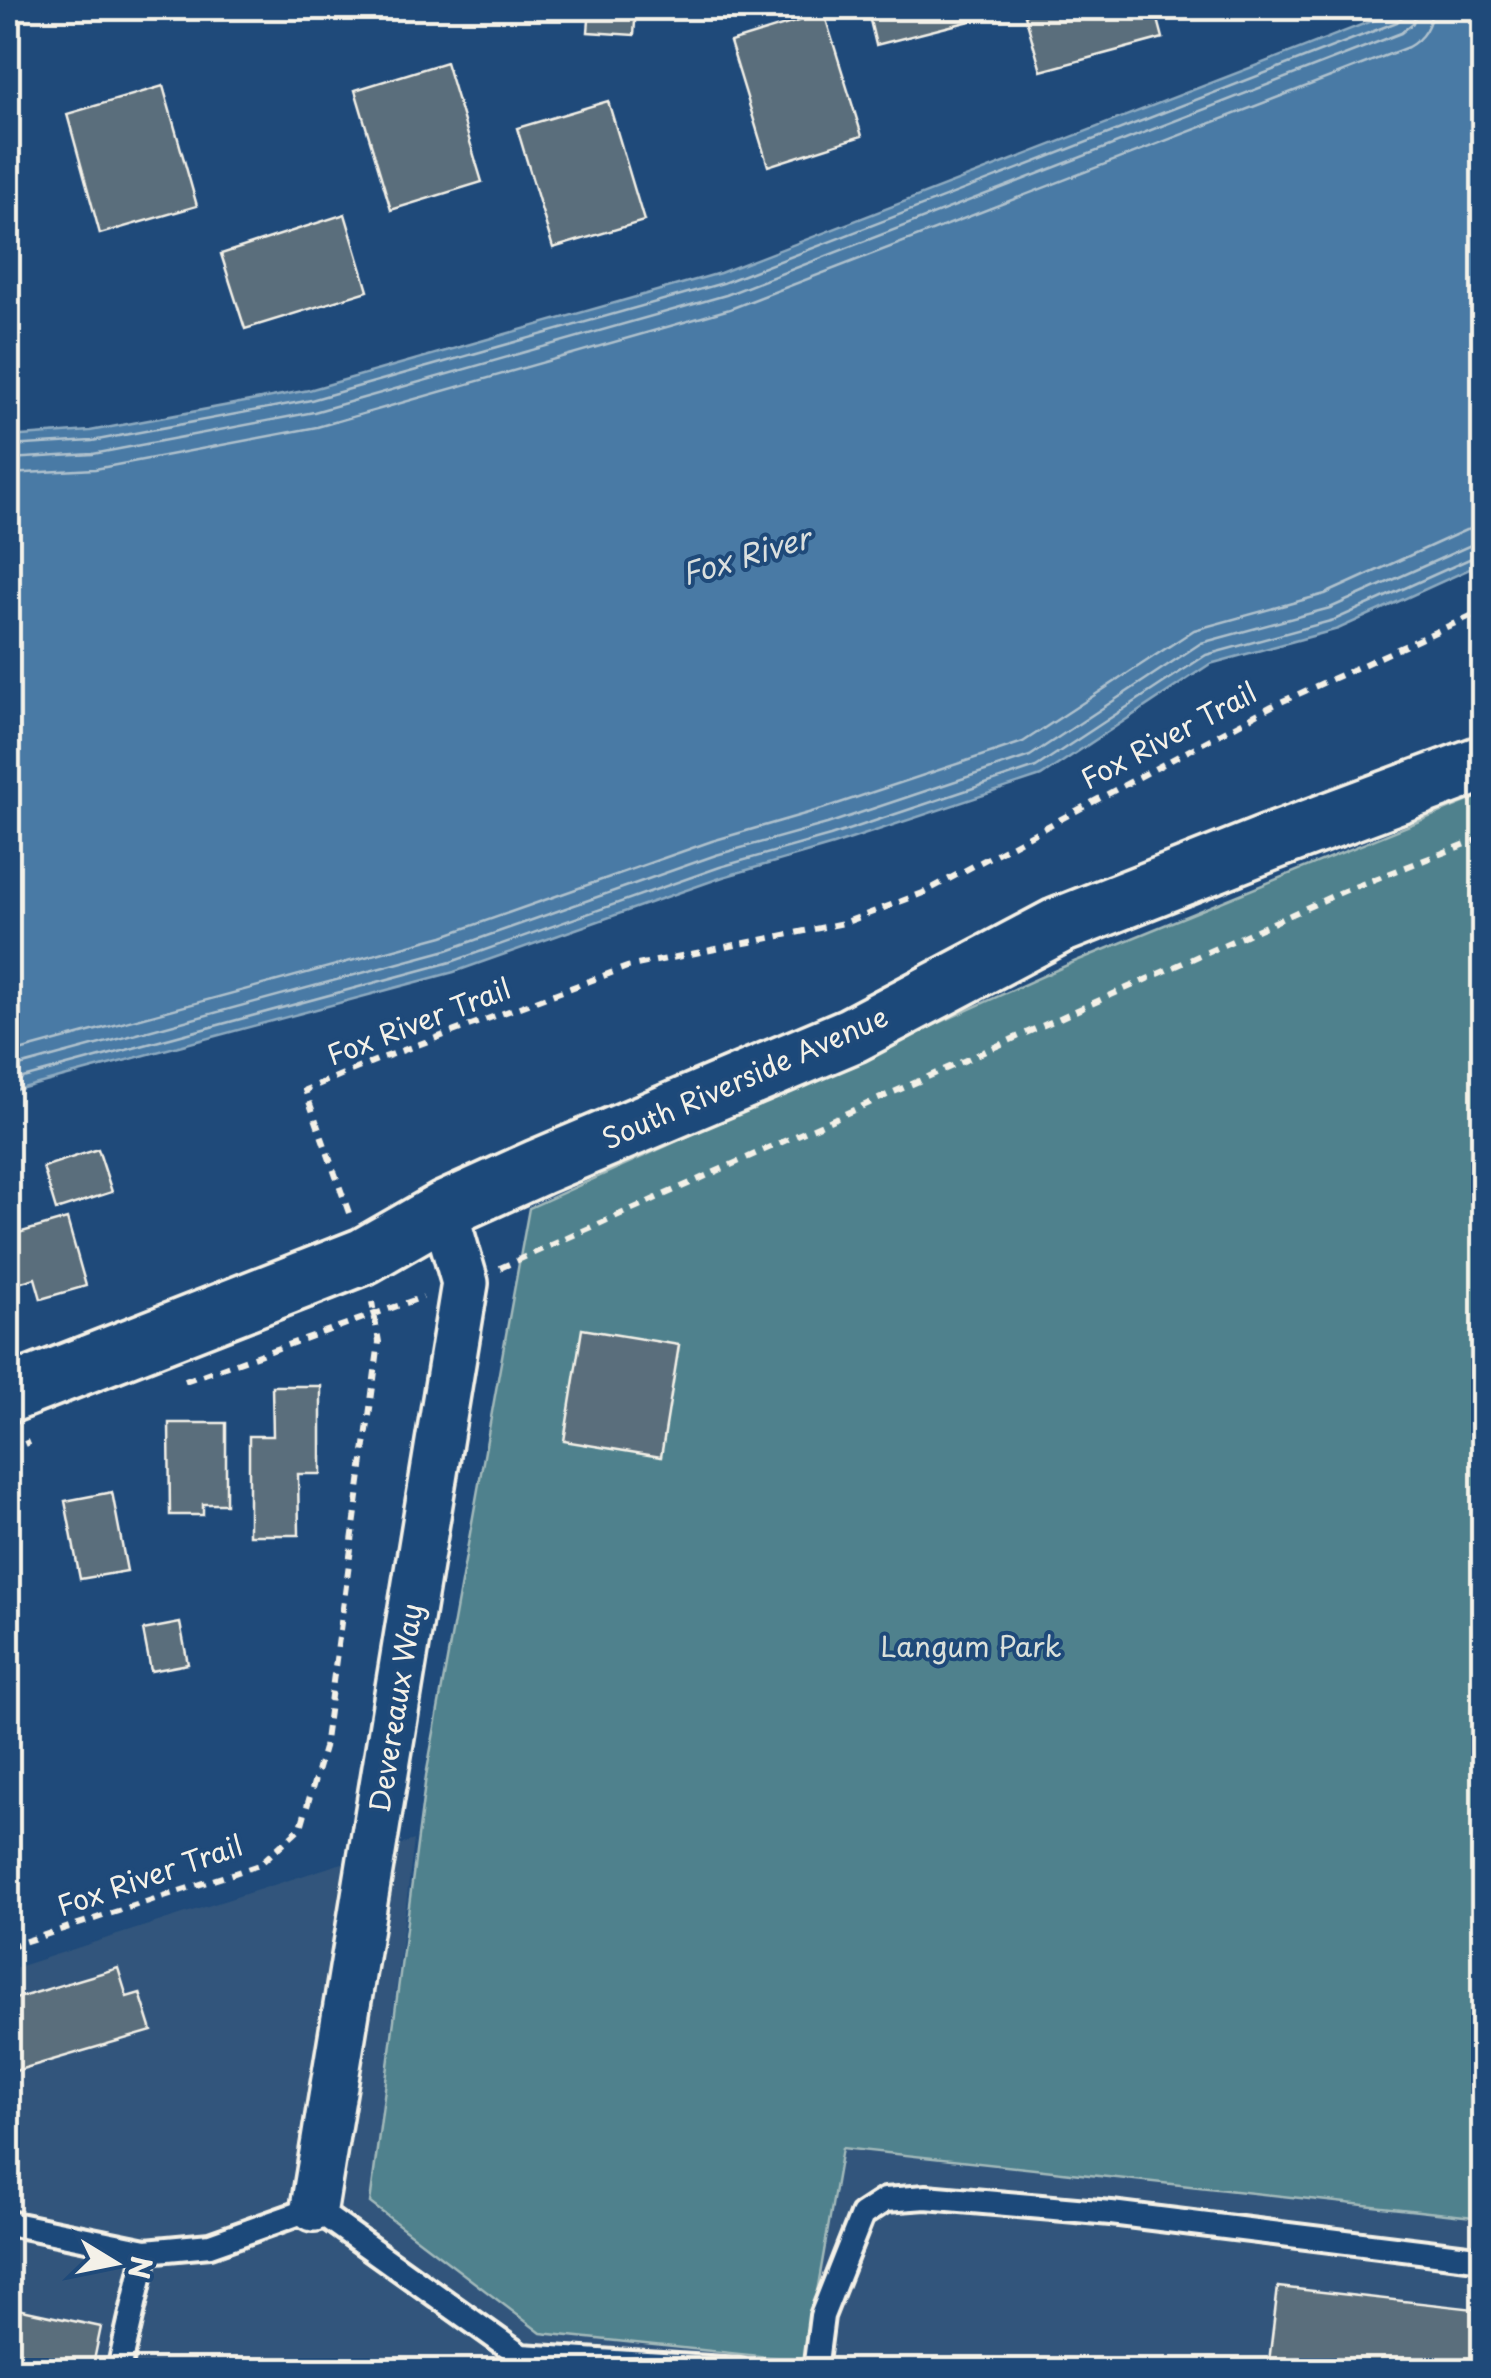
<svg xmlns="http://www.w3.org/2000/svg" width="1491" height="2378" font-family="'Playpen Sans',sans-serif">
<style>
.built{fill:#31557b}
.green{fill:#4f818d;stroke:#a2b9ba;stroke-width:2.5}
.water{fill:#487aa5;stroke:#8daac0;stroke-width:2.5}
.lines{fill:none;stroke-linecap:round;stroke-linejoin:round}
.shore{stroke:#afc1cd;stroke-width:2.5}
.building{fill:#5a6e7c;stroke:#f4f1e8;stroke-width:2.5}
.service-casing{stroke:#f4f1e8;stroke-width:30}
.minor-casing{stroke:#f4f1e8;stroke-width:52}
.secondary-casing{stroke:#f4f1e8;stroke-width:62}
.path{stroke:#f4f1e8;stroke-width:6;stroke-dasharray:10 8;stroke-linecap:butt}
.service{stroke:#1f4a7a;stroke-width:22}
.minor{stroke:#1f4a7a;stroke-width:45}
.secondary{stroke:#1f4a7a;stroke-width:55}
.labels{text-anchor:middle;stroke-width:8;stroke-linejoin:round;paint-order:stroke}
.street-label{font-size:28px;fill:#f4f1e8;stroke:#1f4a7a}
.park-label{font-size:28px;fill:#dbe0da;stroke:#1f4a7a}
.water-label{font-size:30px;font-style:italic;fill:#dadfde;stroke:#1f4a7a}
</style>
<rect width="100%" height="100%" fill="#1f4a7a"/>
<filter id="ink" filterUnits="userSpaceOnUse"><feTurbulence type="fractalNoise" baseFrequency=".01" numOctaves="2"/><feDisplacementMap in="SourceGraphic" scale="20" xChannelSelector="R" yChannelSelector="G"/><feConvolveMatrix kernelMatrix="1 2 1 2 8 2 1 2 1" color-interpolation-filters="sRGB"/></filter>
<g filter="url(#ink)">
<path class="built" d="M414 1840 370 2203 805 2361 842 2148 1483 2218V2370H8V1970Z"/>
<path class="green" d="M1483 795V2218L842 2148 805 2361 541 2333 370 2203 426 1776 529 1208 1074 962Z"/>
<path class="water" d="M1405 8H1483V563L1338 629 1210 664 1041 776 833 845 723 877 454 972 8 1092V437L90 431 309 390 720 273Z"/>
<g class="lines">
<path class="shore" d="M8 446 92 441 311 400 723 283 1397 22 1403 16 1404 8
M8 459 93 454 314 412 726 295 1401 33 1413 23 1417 8
M8 474 95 469 317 427 730 309 1408 47C1424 38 1431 25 1432 8
M8 1054 443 936 712 841 822 809 1023 742 1194 630 1325 594 1466 530 1484 527
M8 1069 447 950 716 855 827 824 1030 756 1201 643 1330 608 1471 545 1484 542
M8 1082 451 962 720 867 830 836 1036 767 1206 655 1334 620 1476 556 1484 555"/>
</g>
<path class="building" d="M590 8H636L634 35 588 32Z
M867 8H976L978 19 876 45Z
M1023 8H1155L1163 38 1041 71Z
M824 13 862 136 768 166 730 42Z
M446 62 482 182 391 210 355 90Z
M163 86 197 206 100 234 67 114Z
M608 101 644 221 553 248 517 128Z
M345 214 368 291 245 329 221 254Z
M98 1149 112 1192 56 1210 43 1167Z
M67 1219 86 1286 41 1299 35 1278 8 1286V1236Z
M582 1329 679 1345 661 1457 564 1441Z
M272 1386H321V1474H298L299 1535H249V1436H273Z
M169 1423H226V1504H203V1515H170Z
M112 1492 127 1571 80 1579 65 1501Z
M180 1623 188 1664 151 1671 143 1630Z
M118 1968 127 1997 140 1993 152 2031 8 2073V2001Z
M1278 2287 1484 2310V2370H1268Z
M8 2307 101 2327 92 2370H8Z"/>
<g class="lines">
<g class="service-casing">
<path id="service" d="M8 2223 146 2251 210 2245 314 2208 521 2356 536 2370
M521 2356 740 2370
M119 2370 146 2251
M815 2370 822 2316 862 2215 885 2200 926 2197 1111 2213 1484 2259"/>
</g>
<g class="minor-casing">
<path id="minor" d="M314 2208 465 1283 444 1210"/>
</g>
<g class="secondary-casing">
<path id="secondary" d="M8 1395 364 1256 444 1210 539 1167 852 1035 1058 926 1269 843 1484 763"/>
</g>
<path class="path" d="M349 1213 305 1090 377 1060 627 967 844 923 923 893 1272 706 1484 610
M500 1268 1344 891 1484 837
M185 1381 423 1297
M8 1451 29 1442
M8 1947 259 1865 301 1827 324 1748 379 1342 372 1302"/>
<use href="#service" class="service"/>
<use href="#minor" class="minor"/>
<use href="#secondary" class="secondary"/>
</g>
</g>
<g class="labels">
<g class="street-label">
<text transform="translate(1169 736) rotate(-28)" y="10">Fox River Trail</text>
<text transform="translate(419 1022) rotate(-21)" y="10">Fox River Trail</text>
<text transform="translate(745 1078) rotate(-24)" y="10">South Riverside Avenue</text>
<text transform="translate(396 1708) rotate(-81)" y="10">Devereaux Way</text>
<text transform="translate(150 1876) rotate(-19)" y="10">Fox River Trail</text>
</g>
<g class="park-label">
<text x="971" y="1657">Langum Park</text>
</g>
<g class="water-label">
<text transform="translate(746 557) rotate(-17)" y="10">Fox River</text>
</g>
</g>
<rect width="1491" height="2378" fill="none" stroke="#1f4a7a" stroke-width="40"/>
<rect x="20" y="20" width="1451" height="2338" fill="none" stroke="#f4f1e8" stroke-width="4" filter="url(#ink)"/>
<g transform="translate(115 2263) rotate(100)" stroke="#1f4a7a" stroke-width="8" paint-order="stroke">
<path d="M0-8L18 38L0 25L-18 38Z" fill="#f4f1e8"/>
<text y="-15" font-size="28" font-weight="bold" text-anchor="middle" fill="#f4f1e8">N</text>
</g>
</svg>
